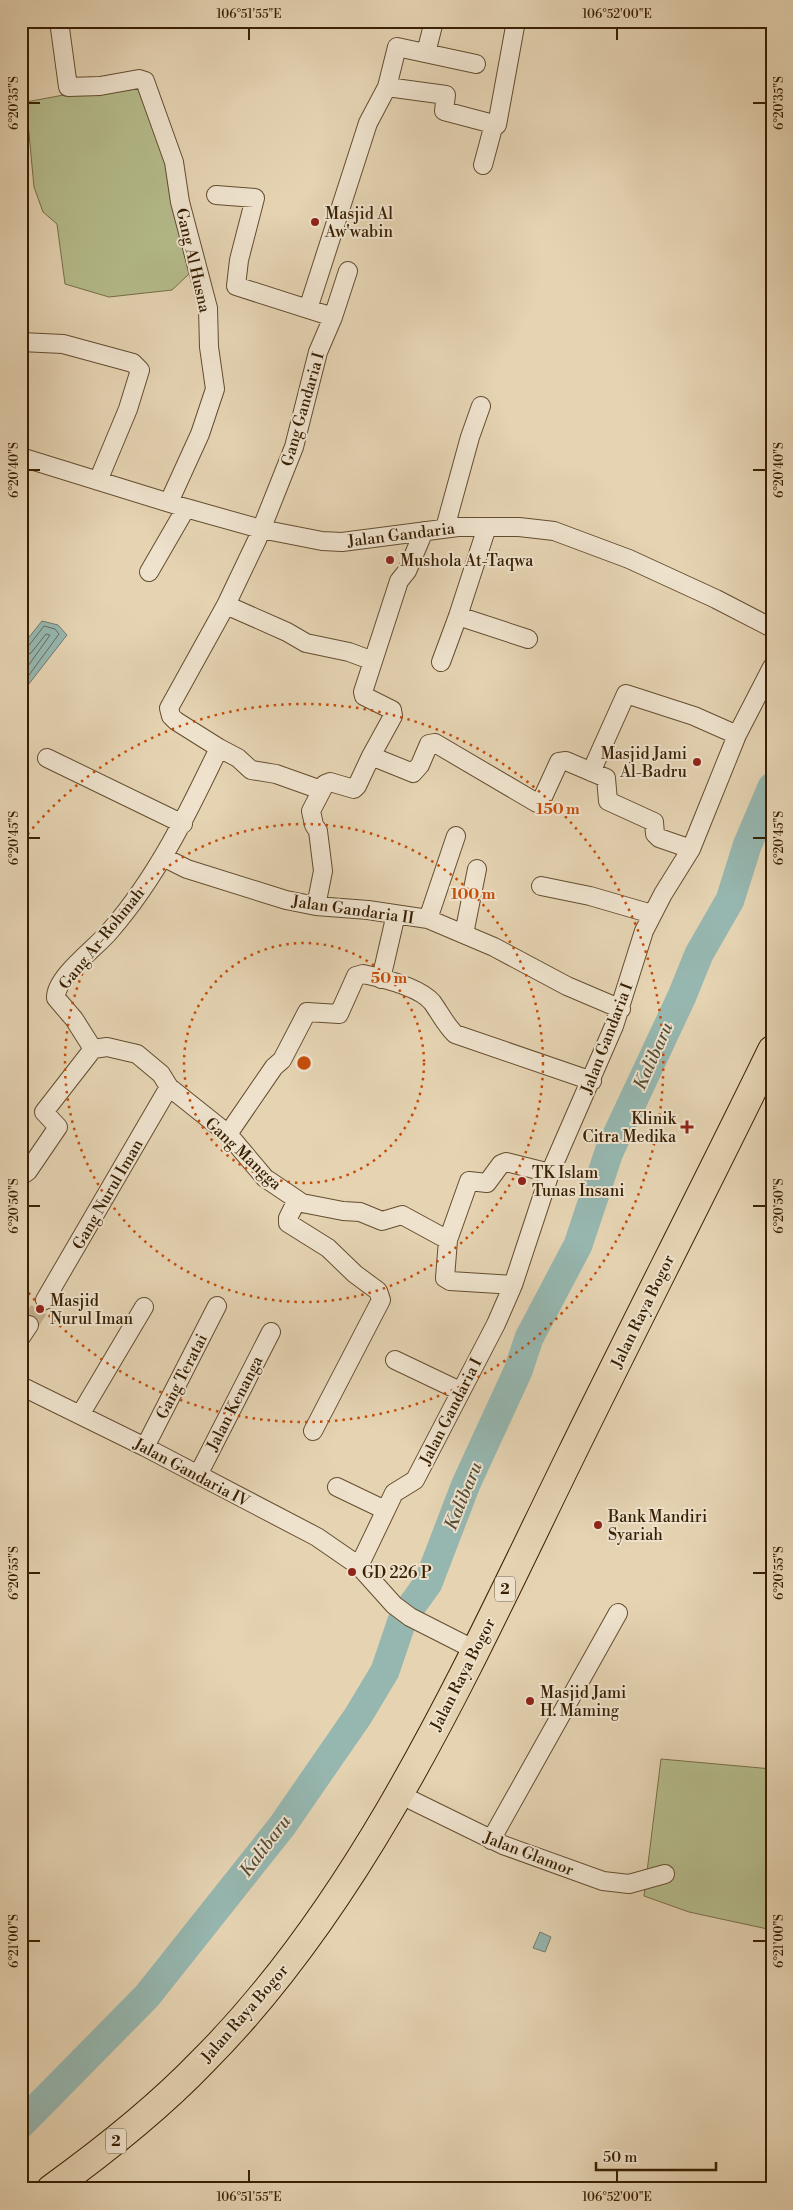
<svg xmlns="http://www.w3.org/2000/svg" width="793" height="2210" font-family="'Libre Bodoni',serif">
<style>
.green{fill:#b5bc8c;stroke:#776e48}
.water{fill:#96b7b0;stroke:#717b6b}
.lines{fill:none;stroke-linecap:round;stroke-linejoin:round}
.shore{stroke:#686c5a;stroke-width:1}
.river{stroke:#96b7b0;stroke-width:29}
.street-tunnel{stroke:#c3af8f;stroke-width:18;stroke-dasharray:18 9;stroke-linecap:butt}
.street-casing{stroke:#644d2f;stroke-width:20}
.highway-casing{stroke:#392003;stroke-width:30}
.street{stroke:#eee2cd;stroke-width:18}
.highway{stroke:#e5d3b2;stroke-width:28}
.ticks{fill:none;stroke:#392003;stroke-width:2}
.ring{fill:none;stroke:#c54e0a;stroke-width:2.5;stroke-dasharray:2.5 5}
.poi-dot{fill:#8f2418;stroke:#eee2cd;stroke-width:2}
.labels{text-anchor:middle;stroke-width:4;stroke-linejoin:round;paint-order:stroke}
.shield{fill:#eee2cd;stroke:#6f5a40;stroke-width:1}
.shield-label{font-size:15px;font-weight:bold;fill:#392003}
.poi-label{font-size:16px;fill:#392003;stroke:#eee2cd;text-anchor:start}
.street-label{font-size:16px;fill:#392003;stroke:#eee2cd}
.water-label{font-size:18px;font-style:italic;fill:#554d37;stroke:#eee2cd}
.centre{fill:#c54e0a;stroke:#eee2cd;stroke-width:2.5}
.ring-label{font-size:15px;text-anchor:middle;font-weight:bold;fill:#c54e0a;stroke:#eee2cd;stroke-width:4;stroke-linejoin:round;paint-order:stroke}
.neatline{fill:none;stroke:#392003;stroke-width:2}
.ticks-label{font-size:12px;text-anchor:middle;fill:#392003}
</style>
<rect width="100%" height="100%" fill="#e5d3b2"/>
<filter id="stains"><feTurbulence type="fractalNoise" baseFrequency=".004" numOctaves="4"/><feColorMatrix values="0 0 0 0 .2 0 0 0 0 .09 0 0 0 0 .02 0 0 0 .5 -.17"/></filter>
<radialGradient id="worn" r=".72"><stop offset=".6" stop-color="#630" stop-opacity="0"/><stop offset="1" stop-color="#630" stop-opacity=".3"/></radialGradient>
<path class="green" d="M137 86 170 175 174 210 189 274 172 290 109 297 65 284 57 224 43 212 34 187 26 102 69 94Z
M661 1759 772 1769V1930L689 1912 644 1896Z"/>
<path class="water" d="M42 621 58 625 67 635 21 694V647Z
M540 1932 551 1937 545 1952 533 1948Z"/>
<g class="lines">
<path class="shore" d="M21 650 27 648 44 626 55 629 59 634 21 686
M21 656 31 653 46 634 50 635 21 676"/>
<path class="river" d="M21 2124 147 1996 282 1826 358 1716 385 1671 403 1618 428 1583 466 1484 518 1371 529 1338 578 1245 609 1152 682 996 699 954 730 900 747 846 772 787"/>
<path class="street-tunnel" d="M29 1325 45 1300"/>
<g class="street-casing">
<path id="street" d="M59 21 68 87 100 86 139 79 145 81 174 162 180 202 208 308 209 347 215 389 200 434 169 502
M426 53 434 21
M387 87 397 47 476 64
M483 165 494 124
M216 195 255 198 239 260 236 286 333 317 318 352 294 447 257 540 226 605 169 708 171 716 176 721 219 748C188 813 157 877 110 931 97 947 55 977 56 998L74 1019 93 1049 107 1047 137 1054 161 1074 169 1087 228 1134 265 1178 302 1203 343 1211 360 1212 382 1221 402 1215 448 1240 445 1278 450 1281 513 1285
M308 309 368 123 387 87 446 95 444 111 497 125 516 21
M333 317 348 271
M21 342 63 344 133 363 140 370 128 409 98 481
M21 457 186 508 261 529 322 541 342 542 458 527H519L554 531 629 559 716 599 772 628
M445 528 470 437 481 406
M149 572 186 508
M226 605 287 632 306 643 349 652 373 661
M458 616 528 639
M441 662 458 616 487 527
M219 748 238 758 251 770 276 774 321 790
M371 756 413 773 420 765 429 744 435 743 537 803 542 799 559 762 566 761 606 778 608 801 654 822 655 834 659 838 691 849
M47 758 183 824
M591 772 626 694 694 716 737 735
M163 857 187 869 286 900 316 906 368 910 428 919 494 947 567 986 621 1009
M541 886 590 896 652 914
M316 906 323 871 318 831 314 825 311 811 325 784 330 782 354 789 357 786 371 756 393 716 392 710 364 696 363 692 399 581 407 571 424 531
M428 919 456 836
M464 934 477 869
M381 979 396 914
M228 1134 274 1067 282 1060 307 1012 339 1014 356 976 363 974C382 978 419 987 432 1002 440 1013 445 1024 455 1034L592 1081
M21 1172 24 1174 28 1171 58 1127 44 1112 93 1049
M297 1200 288 1218V1223L328 1248 355 1274 378 1291 381 1300 313 1431
M448 1240 469 1181 487 1183 501 1164 506 1162 550 1173
M45 1300 169 1087
M21 1337 29 1325
M395 1360 460 1391
M21 1386 145 1447 317 1537 359 1566 394 1605 410 1617 475 1650
M80 1415 144 1307
M145 1447 217 1306
M198 1475 271 1332
M337 1487 385 1510
M359 1566 394 1493 415 1480 496 1324 513 1285 550 1173 614 1026 644 931 663 894 691 849 737 735 772 667
M399 1794 503 1845 603 1881 629 1884 665 1874
M491 1840 618 1613"/>
</g>
<g class="highway-casing">
<path id="highway" d="M51 2189C105 2150 157 2109 203 2061 367 1897 470 1661 571 1455 637 1320 706 1186 772 1050"/>
</g>
<use href="#street" class="street"/>
<use href="#highway" class="highway"/>
</g>
<path class="ticks" d="M249 28V40M617 28V40M28 103H40M753 103H766M28 470H40M753 470H766M28 838H40M753 838H766M28 1206H40M753 1206H766M28 1573H40M753 1573H766M28 1941H40M753 1941H766M249 2170V2182M617 2170V2182"/>
<g class="ring">
<circle cx="304" cy="1063" r="120"/>
<circle cx="304" cy="1063" r="239"/>
<path d="M23 840A359 359 0 1 1 23 1286"/>
</g>
<g class="poi-dot">
<circle cx="315" cy="222" r="5"/>
<circle cx="390" cy="560" r="5"/>
<circle cx="697" cy="762" r="5"/>
<path d="M684.5 1119.5h5v5h5v5h-5v5h-5v-5h-5v-5h5z"/>
<circle cx="522" cy="1181" r="5"/>
<circle cx="40" cy="1309" r="5"/>
<circle cx="598" cy="1525" r="5"/>
<circle cx="352" cy="1572" r="5"/>
<circle cx="530" cy="1701" r="5"/>
</g>
<g class="labels">
<g class="shield">
<rect x="495" y="1576.5" width="20" height="25" rx="4"/>
<rect x="106" y="2128.5" width="20" height="25" rx="4"/>
</g>
<g class="shield-label">
<text x="505" y="1594">2</text>
<text x="116" y="2146">2</text>
</g>
<g class="poi-label">
<text x="325" y="219">Masjid Al<tspan x="325" dy="18">Aw'wabin</tspan></text>
<text x="400" y="566">Mushola At-Taqwa</text>
<text x="687" y="759" text-anchor="end">Masjid Jami<tspan x="687" dy="18">Al-Badru</tspan></text>
<text x="676" y="1124" text-anchor="end">Klinik<tspan x="676" dy="18">Citra Medika</tspan></text>
<text x="532" y="1178">TK Islam<tspan x="532" dy="18">Tunas Insani</tspan></text>
<text x="50" y="1306">Masjid<tspan x="50" dy="18">Nurul Iman</tspan></text>
<text x="608" y="1522">Bank Mandiri<tspan x="608" dy="18">Syariah</tspan></text>
<text x="362" y="1578">GD 226 P</text>
<text x="540" y="1698">Masjid Jami<tspan x="540" dy="18">H. Maming</tspan></text>
</g>
<g class="street-label">
<text transform="translate(194 260) rotate(77)" y="6">Gang Al Husna</text>
<text transform="translate(302 409) rotate(-74)" y="6">Gang Gandaria I</text>
<text transform="translate(401 534) rotate(-7)" y="6">Jalan Gandaria</text>
<text transform="translate(353 909) rotate(8)" y="6">Jalan Gandaria II</text>
<text transform="translate(101 938) rotate(-51)" y="6">Gang Ar-Rohmah</text>
<text transform="translate(606 1038) rotate(-69)" y="6">Jalan Gandaria I</text>
<text transform="translate(244 1153) rotate(43)" y="6">Gang Mangga</text>
<text transform="translate(107 1194) rotate(-60)" y="6">Gang Nurul Iman</text>
<text transform="translate(642 1311) rotate(-64)" y="6">Jalan Raya Bogor</text>
<text transform="translate(181 1376) rotate(-63)" y="6">Gang Teratai</text>
<text transform="translate(234 1403) rotate(-63)" y="6">Jalan Kenanga</text>
<text transform="translate(450 1411) rotate(-63)" y="6">Jalan Gandaria I</text>
<text transform="translate(192 1472) rotate(28)" y="6">Jalan Gandaria IV</text>
<text transform="translate(462 1674) rotate(-63)" y="6">Jalan Raya Bogor</text>
<text transform="translate(529 1853) rotate(21)" y="6">Jalan Glamor</text>
<text transform="translate(244 2013) rotate(-49)" y="6">Jalan Raya Bogor</text>
</g>
<g class="water-label">
<text transform="translate(653 1056) rotate(-66)" y="6">Kalibaru</text>
<text transform="translate(463 1496) rotate(-68)" y="6">Kalibaru</text>
<text transform="translate(265 1846) rotate(-53)" y="6">Kalibaru</text>
</g>
</g>
<circle cx="304" cy="1063" r="8" class="centre"/>
<g class="ring-label">
<text x="558" y="814">150 m</text>
<text x="473" y="899">100 m</text>
<text x="389" y="983">50 m</text>
</g>
<rect width="793" height="2210" fill="none" stroke="#e5d3b2" stroke-width="55"/>
<path d="M596 2162v8h120v-8" fill="none" stroke="#392003" stroke-width="2.5"/>
<text x="603" y="2162" font-size="15" fill="#392003" stroke="#eee2cd" stroke-width="4" paint-order="stroke">50 m</text>
<rect x="28" y="28" width="738" height="2154" class="neatline"/>
<g class="ticks-label">
<text x="249" y="18">106°51'55"E</text>
<text x="617" y="18">106°52'00"E</text>
<text transform="translate(14 103) rotate(-90)" y="4">6°20'35"S</text>
<text transform="translate(779 103) rotate(-90)" y="4">6°20'35"S</text>
<text transform="translate(14 470) rotate(-90)" y="4">6°20'40"S</text>
<text transform="translate(779 470) rotate(-90)" y="4">6°20'40"S</text>
<text transform="translate(14 838) rotate(-90)" y="4">6°20'45"S</text>
<text transform="translate(779 838) rotate(-90)" y="4">6°20'45"S</text>
<text transform="translate(14 1206) rotate(-90)" y="4">6°20'50"S</text>
<text transform="translate(779 1206) rotate(-90)" y="4">6°20'50"S</text>
<text transform="translate(14 1573) rotate(-90)" y="4">6°20'55"S</text>
<text transform="translate(779 1573) rotate(-90)" y="4">6°20'55"S</text>
<text transform="translate(14 1941) rotate(-90)" y="4">6°21'00"S</text>
<text transform="translate(779 1941) rotate(-90)" y="4">6°21'00"S</text>
<text x="249" y="2201">106°51'55"E</text>
<text x="617" y="2201">106°52'00"E</text>
</g>
<rect width="100%" height="100%" filter="url(#stains)"/>
<rect width="100%" height="100%" fill="url(#worn)"/>
</svg>
